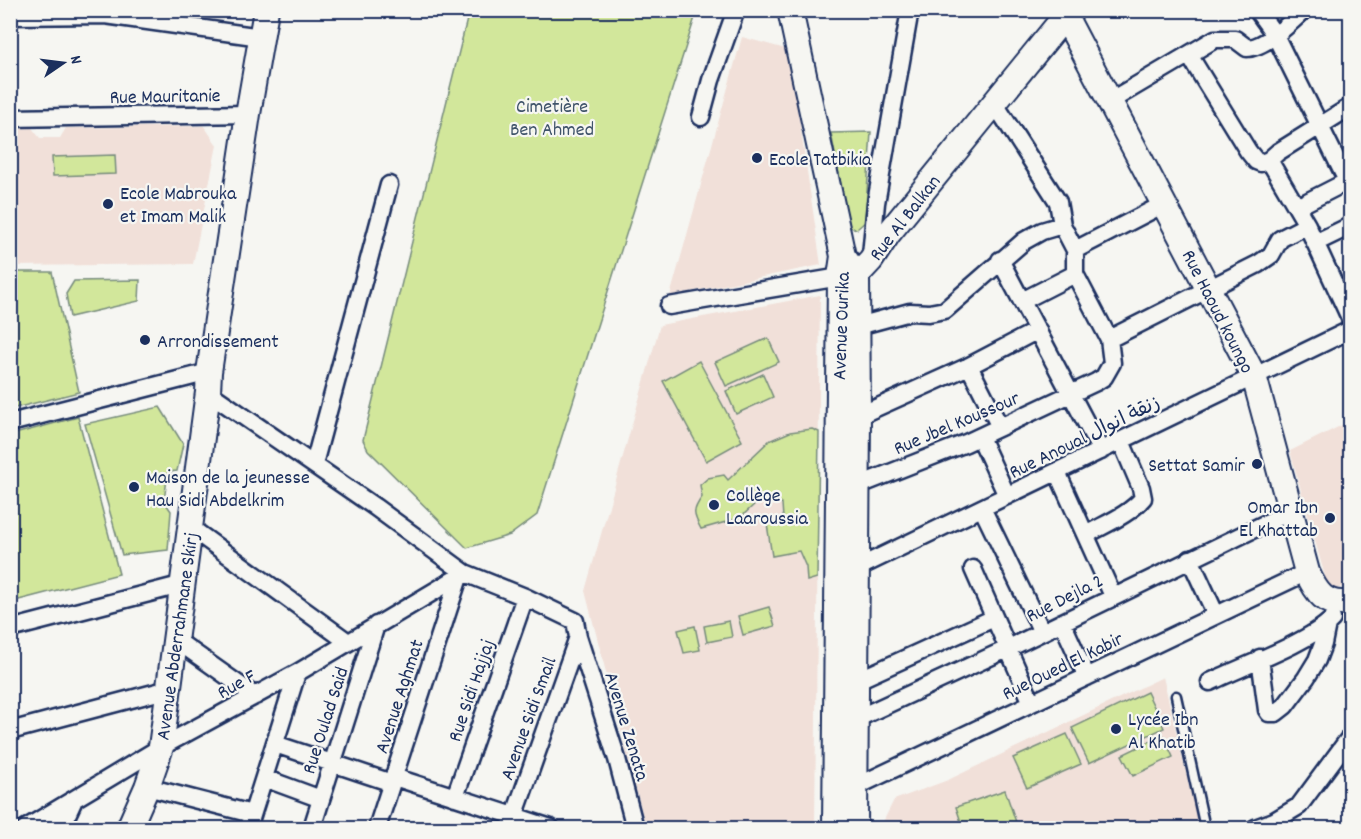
<svg xmlns="http://www.w3.org/2000/svg" width="1361" height="839" font-family="Dekko,'Playpen Sans Arabic',sans-serif">
<style>
.built{fill:#f1e0d9}
.green{fill:#d2e79b;stroke:#768b7c;stroke-width:1.5}
.lines{fill:none;stroke-linecap:round;stroke-linejoin:round}
.lane-casing{stroke:#1b2f5e;stroke-width:13}
.street-casing{stroke:#1b2f5e;stroke-width:21}
.secondary-casing{stroke:#1b2f5e;stroke-width:28}
.lane{stroke:#f6f6f2;stroke-width:8}
.street{stroke:#f6f6f2;stroke-width:16}
.secondary{stroke:#f6f6f2;stroke-width:24}
.poi-dot{fill:#1b2f5e;stroke:#f6f6f2;stroke-width:2}
.labels{text-anchor:middle;stroke-width:4.5;stroke-linejoin:round;paint-order:stroke}
.street-label{font-size:20px;fill:#1b2f5e;stroke:#f6f6f2}
.park-label{font-size:20px;fill:#40546a;stroke:#f6f6f2}
.poi-label{font-size:20px;fill:#1b2f5e;stroke:#f6f6f2;text-anchor:start}
</style>
<rect width="100%" height="100%" fill="#f6f6f2"/>
<filter id="ink" filterUnits="userSpaceOnUse"><feTurbulence type="fractalNoise" baseFrequency=".0167" numOctaves="2"/><feDisplacementMap in="SourceGraphic" scale="12" xChannelSelector="R" yChannelSelector="G"/><feConvolveMatrix kernelMatrix="1 2 1 2 8 2 1 2 1" color-interpolation-filters="sRGB"/></filter>
<g filter="url(#ink)">
<path class="built" d="M742 37 789 50 821 265 670 296Z
M204 126 217 145 193 264 11 266 10 129 32 128 40 138H60L66 128Z
M820 295 815 828H646L585 591 660 325Z
M1350 421V585L1329 591 1290 451Z
M1163 677 1199 827 1192 828H880L894 800 948 780Z"/>
<path class="green" d="M469 11H697L537 515 510 535 467 548 368 450 363 440Z
M871 132 865 222 857 229 849 227 831 133Z
M115 155 116 174 53 176 52 157Z
M11 272H52L79 392 11 409Z
M140 280 139 301 70 317 66 294 74 281Z
M768 338 779 362 726 386 715 362Z
M699 361 742 441 706 461 663 381Z
M763 374 773 397 736 414 726 391Z
M160 407 183 444 177 471 168 472 164 501 171 511 168 550 122 555 85 424Z
M78 417 119 574 11 602V435Z
M812 429 819 432 817 578 807 581 806 567 799 551 772 556 767 524 783 518 782 504 776 500 756 503 740 518 701 529C693 514 692 511 702 497L700 485 708 478 724 475 728 480 769 441 790 432Z
M769 607 775 626 743 635 738 616Z
M729 621 732 637 707 642 704 626Z
M695 626 700 650 684 653 678 630Z
M1147 692 1164 728 1089 763 1072 728Z
M1067 734 1081 764 1027 788 1013 758Z
M1163 735 1173 757 1133 776 1122 755Z
M1005 790 1018 828H963L956 807Z"/>
<g class="lines">
<g class="lane-casing">
<path id="lane" d="M1176 696 1205 828"/>
</g>
<g class="street-casing">
<path id="street" d="M1257 10 1275 35 1350 187
M10 16 105 15 261 37
M1189 55 1248 151 1256 161 1261 163 1269 160
M1110 101 1215 39H1235L1247 48C1265 48 1291 22 1304 10
M1350 107 1278 152 1269 160 1307 225 1350 318
M701 117 711 80 736 10
M10 118 248 114
M1297 207 1348 181
M1315 243 1350 226
M1075 250 1164 204
M871 255 876 203 910 10
M1000 260 1101 451
M1022 301 1075 274
M669 306 840 277
M858 326 910 312 929 313 945 310 1024 241 1042 231 1062 225
M1109 339 1258 264 1271 255 1280 239 1307 225
M969 366 1000 427
M208 392 375 507 465 573 525 597 575 621 578 637 510 828
M858 416 969 366 1038 330
M10 423 209 372
M980 437 1007 496
M314 464 389 185
M1057 472 1113 596
M857 486 966 443 1096 382 1104 377 1112 363 1109 339 1075 274V250L1062 225 1058 202 995 104
M982 508 1042 632
M191 528 348 642
M1086 535C1105 524 1129 515 1143 498L1141 488 1121 441
M1190 559 1216 615
M973 569 1032 703
M849 572 1350 330
M1062 622 1087 677
M10 629 184 584
M578 637 617 759 635 828
M176 640 255 696
M1260 658 1267 710 1269 713H1276L1285 706 1306 678 1317 660 1323 644 1327 624
M856 681 994 618
M1210 682C1241 667 1310 642 1332 619
M856 719 1007 649 1291 511
M10 731 169 689
M275 744 392 783
M394 777 551 828
M264 778 321 799
M147 787 252 814
M847 791 1307 572
M455 797 525 597
M26 828 161 747 297 673 465 573
M61 828 73 802
M248 828 297 673
M312 828 376 625
M377 828 459 577
M1255 828 1274 821 1299 806 1350 737"/>
</g>
<g class="secondary-casing">
<path id="secondary" d="M790 10 843 256 840 277 835 828
M1065 16 1254 376 1307 572C1316 592 1325 607 1350 602
M843 256 857 275 858 416 855 828
M842 277 857 275 871 260 888 234 1070 10
M129 828 147 787 161 747 208 392 209 372 248 114 266 10"/>
</g>
<use href="#lane" class="lane"/>
<use href="#street" class="street"/>
<use href="#secondary" class="secondary"/>
</g>
</g>
<g class="poi-dot">
<circle cx="757" cy="158" r="6"/>
<circle cx="108" cy="204" r="6"/>
<circle cx="145" cy="340" r="6"/>
<circle cx="1257" cy="464" r="6"/>
<circle cx="134" cy="487" r="6"/>
<circle cx="714" cy="505" r="6"/>
<circle cx="1330" cy="518" r="6"/>
<circle cx="1116" cy="729" r="6"/>
</g>
<g class="labels">
<g class="street-label">
<text transform="translate(165 95) rotate(-1)" y="7">Rue Mauritanie</text>
<text transform="translate(904 217) rotate(-52)" y="7">Rue Al Balkan</text>
<text transform="translate(1219 311) rotate(63)" y="7">Rue Haoud koungo</text>
<text transform="translate(840 326) rotate(-88)" y="7">Avenue Ourika</text>
<text transform="translate(956 422) rotate(-23)" y="7">Rue Jbel Koussour</text>
<text transform="translate(1084 436) rotate(-26)" y="7">Rue Anoual زنقة انوال</text>
<text transform="translate(1064 597) rotate(-27)" y="7">Rue Dejla 2</text>
<text transform="translate(176 636) rotate(-82)" y="7">Avenue Abderrahmane Skirj</text>
<text transform="translate(1062 665) rotate(-26)" y="7">Rue Oued El Kabir</text>
<text transform="translate(236 683) rotate(-29)" y="7">Rue F</text>
<text transform="translate(470 690) rotate(-71)" y="7">Rue Sidi Hajjaj</text>
<text transform="translate(398 696) rotate(-72)" y="7">Avenue Aghmat</text>
<text transform="translate(527 718) rotate(-70)" y="7">Avenue Sidi Smail</text>
<text transform="translate(324 720) rotate(-72)" y="7">Rue Oulad Said</text>
<text transform="translate(628 726) rotate(73)" y="7">Avenue Zenata</text>
</g>
<g class="park-label">
<text x="552" y="112">Cimetière<tspan x="552" dy="23">Ben Ahmed</tspan></text>
</g>
<g class="poi-label">
<text x="769" y="165">Ecole Tatbikia</text>
<text x="120" y="199">Ecole Mabrouka<tspan x="120" dy="23">et Imam Malik</tspan></text>
<text x="157" y="347">Arrondissement</text>
<text x="1245" y="471" text-anchor="end">Settat Samir</text>
<text x="146" y="483">Maison de la jeunesse<tspan x="146" dy="23">Hau Sidi Abdelkrim</tspan></text>
<text x="726" y="501">Collège<tspan x="726" dy="23">Laaroussia</tspan></text>
<text x="1318" y="513" text-anchor="end">Omar Ibn<tspan x="1318" dy="23">El Khattab</tspan></text>
<text x="1128" y="725">Lycée Ibn<tspan x="1128" dy="23">Al Khatib</tspan></text>
</g>
</g>
<rect width="1361" height="839" fill="none" stroke="#f6f6f2" stroke-width="36"/>
<rect x="18" y="18" width="1325" height="803" fill="none" stroke="#1b2f5e" stroke-width="2" filter="url(#ink)"/>
<g transform="translate(63 63) rotate(76)" stroke="#f6f6f2" stroke-width="4.5" paint-order="stroke">
<path d="M0-4.5L10 22L0 15L-10 22Z" fill="#1b2f5e"/>
<text y="-9" font-size="16" font-weight="bold" text-anchor="middle" fill="#1b2f5e">N</text>
</g>
</svg>
